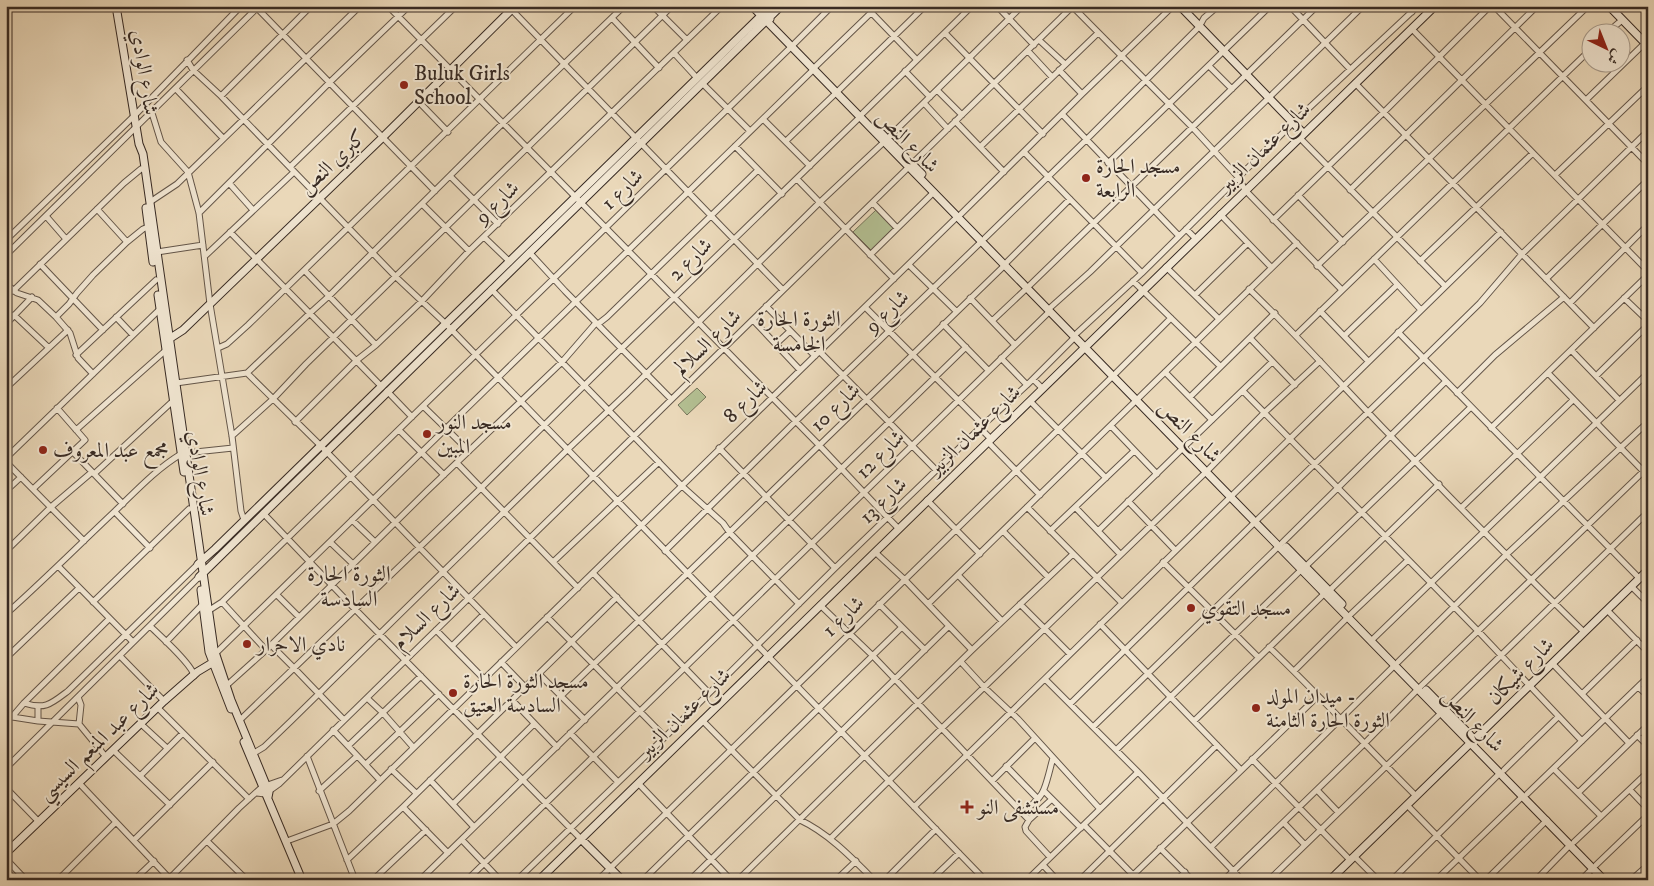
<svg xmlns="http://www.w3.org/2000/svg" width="1654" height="886" font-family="'IM FELL DW Pica',Amiri,serif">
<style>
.green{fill:#b3bf92;stroke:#76755b}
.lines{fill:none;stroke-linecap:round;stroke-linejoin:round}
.street-casing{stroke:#645649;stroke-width:7}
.secondary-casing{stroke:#382b24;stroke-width:9}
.street{stroke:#f1e6d2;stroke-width:5}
.secondary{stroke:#f1e6d2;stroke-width:7}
.poi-dot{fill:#8f2418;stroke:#f1e6d2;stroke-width:2}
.labels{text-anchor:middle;stroke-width:4;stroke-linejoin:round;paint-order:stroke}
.street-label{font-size:21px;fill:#382b24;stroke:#f1e6d2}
.poi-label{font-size:21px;fill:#382b24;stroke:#f1e6d2;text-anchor:start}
.neighbourhood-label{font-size:22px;fill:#382b24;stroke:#f1e6d2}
</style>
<rect width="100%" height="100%" fill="#ead8b9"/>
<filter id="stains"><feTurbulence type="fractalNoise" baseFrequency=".004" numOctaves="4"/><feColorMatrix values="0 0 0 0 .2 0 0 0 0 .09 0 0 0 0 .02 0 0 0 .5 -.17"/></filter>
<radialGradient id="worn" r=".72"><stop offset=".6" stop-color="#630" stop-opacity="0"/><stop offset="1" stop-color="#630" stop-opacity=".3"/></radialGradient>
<path class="green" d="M876 210 893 228 871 250 853 232Z
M697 388 706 397 687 415 678 405Z"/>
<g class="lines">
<g class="street-casing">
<path id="street" d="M388 6C532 151 674 299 818 444 845 472 871 501 899 529
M508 6 783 290
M653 6 687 40
M865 6 917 60
M997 6 1034 45
M1072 6 1192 127 1238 177 1245 190 1341 289
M1290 6 1350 69
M1406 6 1412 12
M1494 6 1648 164
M256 7 435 191
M612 18 659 68
M1412 29 1648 271
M1608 32 1622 20
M945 33 1043 134
M1039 40 1065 64
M794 44 832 6
M1028 51 1052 77
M674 53 697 78
M187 60 193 70 221 96 396 277 446 324 985 880
M816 66 878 6
M1209 66 1232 89
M1059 70 1082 94
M905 71 930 97
M702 83 750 131
M1355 83 1594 328
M176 89 223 138
M839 90 925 6
M937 90 962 115
M221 96 311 6
M1586 100 1645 43
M418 101 448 132
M924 103 948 129
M152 113 161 142 188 172 199 213 210 304 232 436 241 511 244 520
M862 114 972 6
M1062 114 1179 236
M763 119 810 166
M955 121 1004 172
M1299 137 1445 286
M887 139 1022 6
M786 141 836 93
M735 146 782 194
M980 147 1098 33
M1024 152 1142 273
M1108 163 1270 6
M290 167 456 6
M1555 175 1648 86
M450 176 498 224
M797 179 894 279
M229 183 253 210
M1350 190 1537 6
M1298 195 1343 242
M150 202 177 184 360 6
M873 203 897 228
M422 204 469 251
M97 209 127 242
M199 213 330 82 409 6
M961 214 1082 94 1173 6
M1220 214 1271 267
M46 216 66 239
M1273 220 1384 112 1490 6
M1186 229 1195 238
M230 232 382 387
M484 237 510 262
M985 238 1086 140 1199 27 1204 18 1218 6
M6 240 135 115 241 6
M157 252 203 245
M529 252 565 291 671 399
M6 255 259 6
M870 255 934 192
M205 256 294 172
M1374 259 1421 310
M1420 261 1533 153
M1007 262 1070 199
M40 264 103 330
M909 265 956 311
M1317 266 1588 6
M1166 267 1219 319
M305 271 376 345
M1546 279 1648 180
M1133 281 1220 366
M6 284 17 293 38 300 56 317 70 333 78 358 93 374
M1030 285 1317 6
M491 289 682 486 723 523 730 533 799 604
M1249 289C1295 333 1337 380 1381 426 1448 495 1515 565 1584 632
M13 291 124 183 141 169
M1195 295 1248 243
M970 298 1015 345
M1624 298 1648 321
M1570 303 1648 225
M766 306 815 356
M865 307 983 425
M1051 307 1090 272 1363 6
M1320 311 1368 361
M14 315 48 347
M56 317 69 304 77 293 93 275 127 242 143 229 148 227
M116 317 133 335
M753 320 800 370
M992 321 1027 288
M6 324 32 297
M943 324 988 370
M1398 332 1639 578
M1077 333 1142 273 1293 123 1418 6
M1296 335 1592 48
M1344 336 1397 285
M1250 338 1295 385
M776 344 790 331
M218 348 227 344 248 325 575 6
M1571 350 1619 400
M819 351 936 470
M76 355 156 280
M1001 358 1027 385
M1165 372 1212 420
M1116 373 1171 318
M1548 373 1648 476
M1596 376 1648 325
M1033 379 1043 389
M176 383 247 373
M6 388 68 330
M387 391 412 417
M1243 391 1479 632 1582 741
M1457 393 1495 355 1564 297
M1190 397 1275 313
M1030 401 1106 478
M423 406 469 451
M295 422 357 360 376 345 421 302 469 251 722 6
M1111 426 1157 474
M980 428 991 439
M1491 428 1648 275
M76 430 166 350
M399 430 444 475
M232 436 273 399 306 364 672 6
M988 442 1040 495
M1186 445 1272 362
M719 448 835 568
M73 452 123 504
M186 453 233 448
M6 458 160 309
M6 462 84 541
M457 463 578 588
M1209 469 1264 413 1320 361
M94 474 174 400
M33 489 85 440 57 408
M6 491 21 477
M927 500 980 554
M1128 501 1175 550
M1027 507 1122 603
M1076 508 1120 554
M1461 508 1573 400
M115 512 150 548
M263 513 348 602 581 839
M1258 519 1429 353 1480 303 1522 254 1648 131
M352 520 375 542
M1003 531 1048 577
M1050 531 1134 451
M1098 531 1183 448
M330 542 353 564
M1282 543 1446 381
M6 551 51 507 92 472
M665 551 795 422 982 241
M875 552 904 579 972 650
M553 562 659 462
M1163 562 1258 657
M59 567 133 642
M1305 567 1471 407
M593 573 709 693
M958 575 1002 621
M1631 586 1648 603
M1329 591 1439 484
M277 595 299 617
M93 602 189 509
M222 602 266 650
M879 604 925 650
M928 604 1297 243
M1020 604 1070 654
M820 605 873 656 1029 820
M1607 610 1648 652
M208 611 222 602 791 47
M6 614C43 581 78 546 114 512 136 491 155 470 181 454
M1351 614 1408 560
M547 617 665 737
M1100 624 1241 770
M150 626C159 635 193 665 194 676
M436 630 484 679
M1374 638 1648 373
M166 642 202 605
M271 645 295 669 344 720
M452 646 484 614
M516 647 321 446 247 373 309 314 329 296 503 123 624 6
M1269 647C1319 695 1367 747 1416 796
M215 654 813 70
M120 656 164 701
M6 658 79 588
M501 662 525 687
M961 662 984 687 1018 719 1100 809
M1398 662 1507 554 1648 422
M1552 663 1629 743
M1294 671 1348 617
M539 674 585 720
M1045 679 1138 772 1242 880
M226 686 266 650 427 491 562 362 595 324H598L607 317 758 170
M1421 686 1648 467
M1638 687 1648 696
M1582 694 1637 640
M561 696 1005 265
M78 697 81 705 79 724 106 757
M367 698 383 713 413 747
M512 700 557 747
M24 703C45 710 51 704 68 691L197 565
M1070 704 1255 522
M158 708 249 799
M1445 710 1648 512
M6 716 38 721 79 724
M12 717 24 703 109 619
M240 720 481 488 621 349 860 117
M702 720 800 820C828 833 852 858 874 880
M38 721V706
M1194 721 1325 593
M141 724 167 748
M1093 727 1279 546
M333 730 380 780
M570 733 618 782
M1637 735 1648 746
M348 746 421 676
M113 750 170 805
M1116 750 1301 570
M254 753 264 747 291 721 567 450 627 393 819 203 884 142
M307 756 355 880
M1252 759 1350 860
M366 764 439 694
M1006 766 1038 799
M6 768 199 577
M391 769 416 793
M1554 769 1601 816
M1504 770 1558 717
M141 775 183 733
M430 780 474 827
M992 781 1035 738
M79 783 171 880
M638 783 731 880
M6 788 39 822
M1317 790 1338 812
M1630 790 1648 809
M319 791 357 756
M1044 791 1081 828
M257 793 265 794 279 784 1073 6
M1578 793 1648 725
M1527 794 1648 677
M453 804 534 724
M1407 805 1480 880
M403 807 448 853
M914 807 1501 232
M1022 813C1029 807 1041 799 1044 789 1048 779 1050 768 1053 758
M1284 823 1305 845
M1084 825 1138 880
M830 839 942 728 1206 472
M134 840 213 762
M462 840 500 880
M207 841 247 880
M287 841 333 824 349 811 958 216
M1574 842 1648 772
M1211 847 1395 665
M1160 848 1192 880
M1354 856 1378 880
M1050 857 1026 831 1025 827 1029 820 1052 799
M6 859 26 880
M347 860 403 807 617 597
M1043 865 1057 880
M1596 865 1648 815
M170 878 239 808 262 787 282 780
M58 880 116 822
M134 880 154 861
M373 880 426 830
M420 880 966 347
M467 880 1050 311
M517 880 665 737 835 568 983 425 1027 385 1075 337
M598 880 1113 376
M643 880 902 627
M690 880 949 626
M738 880 972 650 1073 554
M836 880 856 861
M885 880 936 829
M931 880 959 853
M1027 880 1138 772
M1080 880 1217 745
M1128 880 1318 696
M1177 880 1185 872
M1224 880 1364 744 1418 689
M1269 880 1441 713
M1392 880 1500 773
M1436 880 1523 796
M1486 880 1547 820
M1536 880 1570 845
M1581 880 1593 868
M1631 880 1648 865"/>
</g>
<g class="secondary-casing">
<path id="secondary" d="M116 6 139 144 143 154 214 649 231 700 269 792 268 797
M752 6 1604 880
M759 6 770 19
M1180 6 1303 133
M1609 6 1648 46
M879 131 922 174
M146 208 153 262
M158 295 184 472
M169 339 183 330 382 138 515 6
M1286 547 1342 604
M198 564 215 549 771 6
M199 577 781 6
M201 590 209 652 231 709
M1426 690 1471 736
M244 742 302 880
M581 839 622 880
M6 853 164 701 197 672 212 663
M539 880 1435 6
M1330 880 1648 570"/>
</g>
<use href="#street" class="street"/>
<use href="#secondary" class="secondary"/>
</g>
<g class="poi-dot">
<circle cx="404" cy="85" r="5"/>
<circle cx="1086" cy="178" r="5"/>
<circle cx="427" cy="434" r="5"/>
<circle cx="43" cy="450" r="5"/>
<circle cx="1191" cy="608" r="5"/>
<circle cx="247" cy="644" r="5"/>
<circle cx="453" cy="693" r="5"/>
<circle cx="1256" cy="708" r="5"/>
<path d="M964.5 799.5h5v5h5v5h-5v5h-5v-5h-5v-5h5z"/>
</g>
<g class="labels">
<g class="street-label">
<text transform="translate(145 72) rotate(81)" y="7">شارع الوادي</text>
<text transform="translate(908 141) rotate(45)" y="7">شارع النص</text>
<text transform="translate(1264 147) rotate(-44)" y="7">شارع عثمان الزبير</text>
<text transform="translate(332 162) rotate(-44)" y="7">كبري النص</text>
<text transform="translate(622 189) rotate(-44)" y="7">شارع 1</text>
<text transform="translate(497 202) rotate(-44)" y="7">شارع 9</text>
<text transform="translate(690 259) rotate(-44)" y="7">شارع 2</text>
<text transform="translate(887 311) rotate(-44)" y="7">شارع 9</text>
<text transform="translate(707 342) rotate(-44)" y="7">شارع السلالم</text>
<text transform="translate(745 401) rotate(-44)" y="7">شارع 8</text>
<text transform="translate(835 407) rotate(-44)" y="7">شارع 10</text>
<text transform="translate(974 430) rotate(-44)" y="7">شارع عثمان الزبير</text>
<text transform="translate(1190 431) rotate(45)" y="7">شارع النص</text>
<text transform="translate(880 454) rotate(-45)" y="7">شارع 12</text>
<text transform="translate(201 473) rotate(81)" y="7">شارع الوادي</text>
<text transform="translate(883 500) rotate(-44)" y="7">شارع 13</text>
<text transform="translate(426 616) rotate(-44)" y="7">شارع السلام</text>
<text transform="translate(843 616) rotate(-44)" y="7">شارع 1</text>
<text transform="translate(1520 671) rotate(-45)" y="7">شارع شيكان</text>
<text transform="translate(684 713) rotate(-44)" y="7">شارع عثمان الزبير</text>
<text transform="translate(1473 720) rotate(46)" y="7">شارع النص</text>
<text transform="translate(98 741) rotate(-44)" y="7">شارع عبد المنعم السيسي</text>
</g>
<g class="poi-label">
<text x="414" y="80">Buluk Girls<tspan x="414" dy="24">School</tspan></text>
<text x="1096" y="173">مسجد الحارة<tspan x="1096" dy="24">الرابعة</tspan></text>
<text x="437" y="429">مسجد النور<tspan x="437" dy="24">المبين</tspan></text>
<text x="53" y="457">مجمع عبد المعروف</text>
<text x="1201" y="615">مسجد التقوي</text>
<text x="257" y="651">نادي الاحرار</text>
<text x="463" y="688">مسجد الثورة الحارة<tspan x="463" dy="24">السادسة العتيق</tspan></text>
<text x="1266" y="703">ميدان المولد -<tspan x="1266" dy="24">الثورة الحارة الثامنة</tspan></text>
<text x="978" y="814">مستشفى النو</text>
</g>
<g class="neighbourhood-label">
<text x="799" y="326">الثورة الحارة<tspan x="799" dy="25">الخامسة</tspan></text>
<text x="349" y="581">الثورة الحارة<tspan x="349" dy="25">السادسة</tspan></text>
</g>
</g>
<rect width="1654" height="886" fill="none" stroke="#ead8b9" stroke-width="25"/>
<rect x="8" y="8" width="1639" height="871" fill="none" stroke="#382b24" stroke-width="2.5"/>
<rect x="12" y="12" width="1629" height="861" fill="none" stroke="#382b24"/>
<g transform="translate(1606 48) rotate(137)"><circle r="24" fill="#f1e6d2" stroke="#a79b8c"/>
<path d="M0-4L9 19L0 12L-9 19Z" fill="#8f2418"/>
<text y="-8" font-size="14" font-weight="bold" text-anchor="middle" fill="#382b24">ش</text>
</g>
<rect width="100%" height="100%" filter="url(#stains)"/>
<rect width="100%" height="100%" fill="url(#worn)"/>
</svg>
